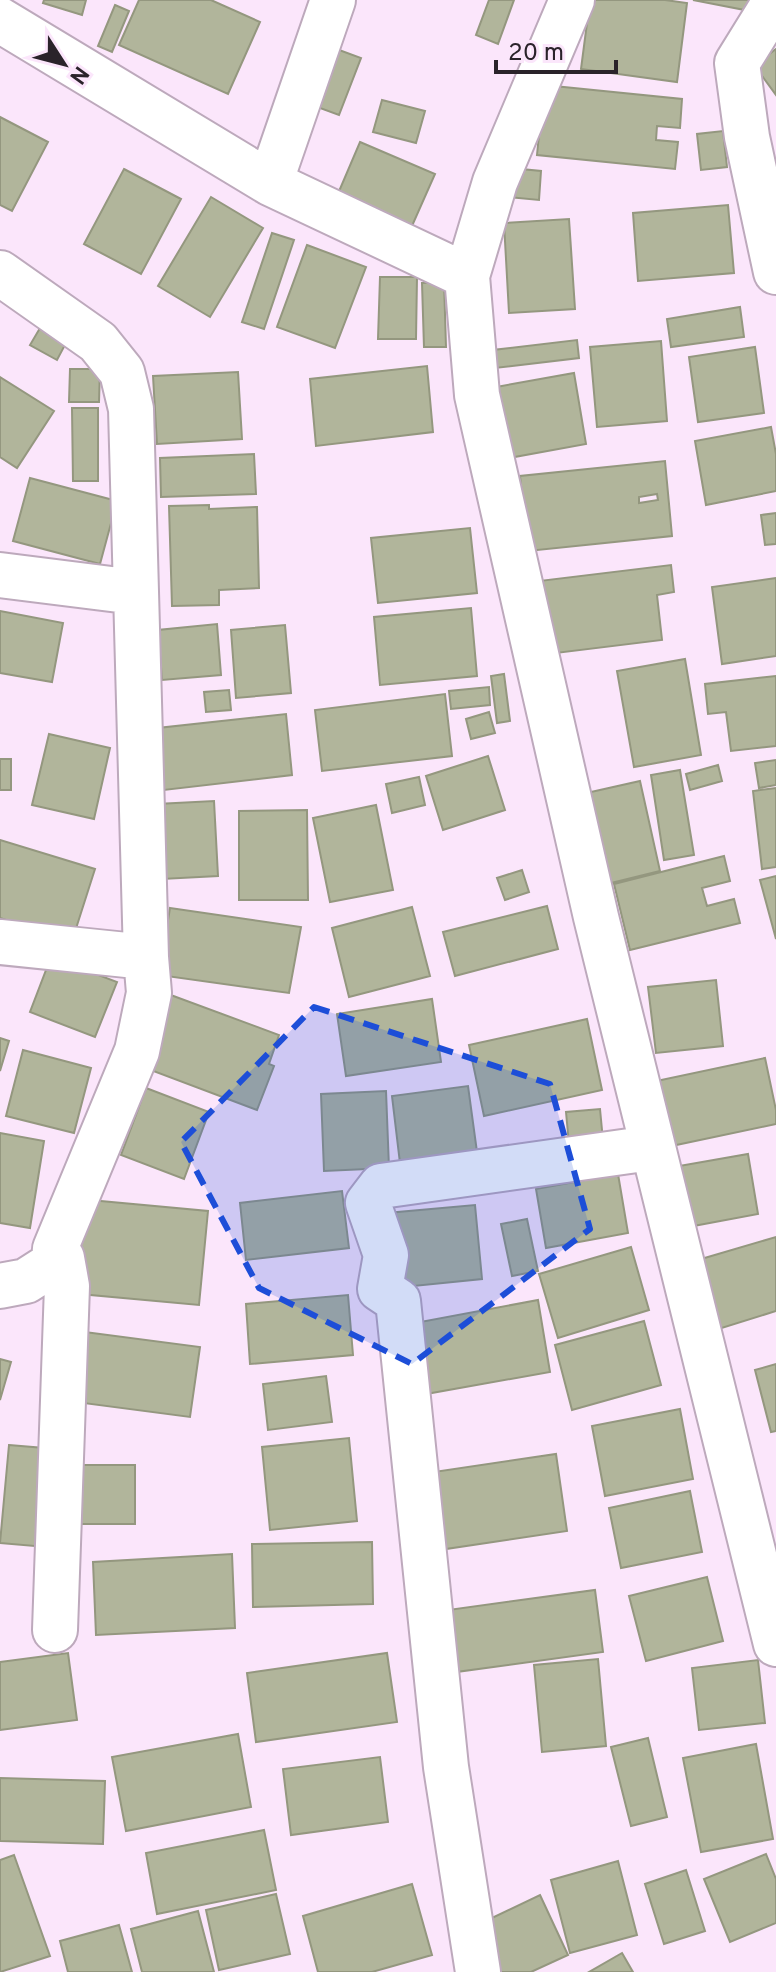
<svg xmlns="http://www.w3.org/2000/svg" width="776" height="1972" font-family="Overpass,sans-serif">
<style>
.building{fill:#b1b59b;stroke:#94977f;stroke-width:2;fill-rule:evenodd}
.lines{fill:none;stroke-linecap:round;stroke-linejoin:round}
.minor-casing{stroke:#bda9bc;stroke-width:48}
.minor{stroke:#fff;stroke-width:44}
.marked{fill:#1d4ed8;fill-opacity:0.2;stroke:#1d4ed8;stroke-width:6;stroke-dasharray:16 10;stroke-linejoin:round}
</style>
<rect width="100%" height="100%" fill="#fbe6fb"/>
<path class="building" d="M44 0H86L82 15 43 3Z
M139 0H211L260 22 228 94 119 45Z
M489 0H514L498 44 476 35Z
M590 0H665L687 3 677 82 581 69Z
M693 0H755L750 11Z
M115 5 129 11 112 52 98 46Z
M331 47 361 58 339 115 309 104Z
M776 49V95L754 65Z
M544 85 682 99 680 128 657 126 656 140 678 142 675 169 537 155Z
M382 100 425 111 416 143 373 132Z
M0 117 48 142 12 211 0 205Z
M723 131 727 167 701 170 697 134Z
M360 142 435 174 408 235 334 203Z
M511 168 541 171 539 200 508 197Z
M124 169 181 199 141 274 84 244Z
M211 197 263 228 210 317 158 286Z
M728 205 734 273 638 281 633 213Z
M569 219 575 309 509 313 504 223Z
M272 233 294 240 264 329 242 322Z
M307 245 366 267 335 348 277 327Z
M380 277H417L416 339H378Z
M444 282 446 347H424L422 283Z
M740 307 744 337 671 347 667 319Z
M40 328 66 343 57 360 30 345Z
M577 340 579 358 495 368 493 350Z
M661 341 667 421 597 427 590 347Z
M755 347 764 413 698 422 689 357Z
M427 366 433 432 316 446 310 379Z
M70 369H100L99 402H69Z
M238 372 242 439 157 444 153 376Z
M574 373 586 444 509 458 496 387Z
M0 377 54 411 17 468 0 457Z
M72 408H98V481H73Z
M771 427 776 454V491L706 505 695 441Z
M254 454 256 494 161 497 160 458Z
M665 461 672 536 528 551 520 476ZM657 494 658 500 639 503V497Z
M30 478 117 501 100 564 13 541Z
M209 505V509L257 507 259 588 219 590V605L172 606 169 506Z
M776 513V544L765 545 761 515Z
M470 528 477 593 378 603 371 538Z
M671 565 674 592 657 595 662 640 548 654 539 581Z
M776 578V656L722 664 712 587Z
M471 608 477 676 380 685 374 617Z
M0 611 63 623 52 682 0 673Z
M217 624 221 675 162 680 158 630Z
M285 625 291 693 236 698 231 630Z
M685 659 701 755 634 767 617 671Z
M504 674 510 721 497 723 491 676Z
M776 676V746L731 751 726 712 708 714 705 684Z
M489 687 490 705 451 709 449 691Z
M229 690 231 710 206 712 204 692Z
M445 694 452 756 322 771 315 710Z
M489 712 495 733 471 739 466 719Z
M286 714 292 775 164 790 158 728Z
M49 734 110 748 94 819 32 805Z
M488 756 505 810 443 830 426 776Z
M0 759H11V790H0Z
M776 760V785L759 788 755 763Z
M718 765 722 781 690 790 686 774Z
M680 770 694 855 664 860 651 775Z
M419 777 425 805 392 813 386 784Z
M640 781 660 871 603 885 582 794Z
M776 788V867L762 869 753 791Z
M214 801 218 876 162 879 157 804Z
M376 805 393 890 330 902 313 818Z
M307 810 308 900H239V811Z
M0 840 95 869 72 941 0 918Z
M724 856 730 881 702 888 707 906 734 899 740 923 630 950 614 884Z
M522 870 529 892 505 900 497 878Z
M776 876V939L760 880Z
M547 906 558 949 455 976 443 932Z
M412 907 430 976 349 997 332 928Z
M170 908 301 927 289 993 159 975Z
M51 957 117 982 95 1037 30 1012Z
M716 980 723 1046 656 1053 648 987Z
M168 994 279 1035 269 1064 274 1066 257 1110 140 1066Z
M432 999 441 1062 346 1076 337 1014Z
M587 1019 602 1090 484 1116 469 1045Z
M0 1038 9 1041 0 1071Z
M23 1050 91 1068 74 1133 6 1116Z
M765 1058 776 1110V1124L662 1148 647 1083Z
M468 1086 477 1152 400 1163 392 1096Z
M146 1088 209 1112 184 1179 121 1155Z
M386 1091 389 1168 324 1171 321 1094Z
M600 1109 604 1151 570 1155 566 1112Z
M0 1133 44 1141 30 1228 0 1223Z
M748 1154 758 1214 672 1230 662 1169Z
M618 1174 628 1233 546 1248 536 1189Z
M342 1191 349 1248 246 1260 240 1203Z
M79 1199 208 1211 199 1305 69 1293Z
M475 1205 482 1279 394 1288 387 1213Z
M527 1219 538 1271 512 1276 501 1224Z
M776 1237V1311L712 1331 691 1262Z
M631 1247 649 1310 558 1338 539 1274Z
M348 1295 353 1355 250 1364 246 1304Z
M538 1300 550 1372 426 1394 415 1323Z
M644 1321 661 1385 572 1410 555 1345Z
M77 1331 200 1347 190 1417 68 1401Z
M0 1359 11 1362 0 1400Z
M776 1364V1431L771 1432 755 1370Z
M326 1376 332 1422 268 1430 263 1384Z
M680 1409 693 1479 605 1496 592 1426Z
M349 1438 357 1521 270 1530 262 1447Z
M9 1445 56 1449 46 1547 0 1543Z
M556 1454 567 1531 439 1550 427 1473Z
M73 1465H135V1524H73Z
M690 1491 702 1552 621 1568 609 1508Z
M372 1542 373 1604 253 1607 252 1544Z
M232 1554 235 1628 96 1635 93 1562Z
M707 1577 723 1641 646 1661 629 1596Z
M595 1590 603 1652 456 1672 448 1610Z
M68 1653 77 1720 0 1730V1662Z
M387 1653 397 1722 256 1742 247 1673Z
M598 1659 606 1746 542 1752 534 1665Z
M758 1660 765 1723 699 1730 692 1668Z
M238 1734 251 1807 126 1831 112 1757Z
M648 1738 667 1817 631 1826 611 1747Z
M756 1744 773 1839 701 1852 683 1758Z
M380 1757 388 1822 291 1835 283 1769Z
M0 1778 105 1781 103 1844 0 1841Z
M264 1830 276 1890 157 1914 146 1853Z
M766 1854 776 1879V1923L730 1942 704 1879Z
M14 1855 50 1956 0 1972V1860Z
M618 1861 637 1935 570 1953 551 1880Z
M686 1870 705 1931 664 1944 645 1884Z
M412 1884 432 1955 372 1972H318L303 1916Z
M276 1894 290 1954 219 1970 206 1910Z
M540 1895 568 1955 531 1972H494L473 1927Z
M198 1911 214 1972H142L131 1929Z
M119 1925 132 1972H68L60 1941Z
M622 1953 633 1972H589Z"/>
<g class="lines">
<g class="minor-casing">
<path id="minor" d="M572 0 495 182 467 276 477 395 596 917 776 1644
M776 0 737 63 747 137 776 272
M0 20 270 183 467 276
M270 183 333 0
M0 273 98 342 122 372 131 409 146 957 149 993 137 1051 55 1249 62 1258 26 1281 0 1286
M0 575 135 592
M0 942 146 957
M55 1630 67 1286 62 1258
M478 1972 446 1767 398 1301 380 1289 386 1255 368 1203 381 1186 651 1148"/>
</g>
<use href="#minor" class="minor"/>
</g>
<path class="marked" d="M314 1007 550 1084 590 1229 412 1364 259 1288 181 1142Z"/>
<g transform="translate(64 64) rotate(126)" stroke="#fbe6fb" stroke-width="6" paint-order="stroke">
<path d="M0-6L14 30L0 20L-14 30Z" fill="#2a232a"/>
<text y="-12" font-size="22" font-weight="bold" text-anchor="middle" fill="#2a232a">N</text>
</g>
<path d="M496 60v12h120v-12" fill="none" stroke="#2a232a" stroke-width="4"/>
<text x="508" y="60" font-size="24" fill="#2a232a" stroke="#fbe6fb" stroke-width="6" paint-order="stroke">20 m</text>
</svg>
